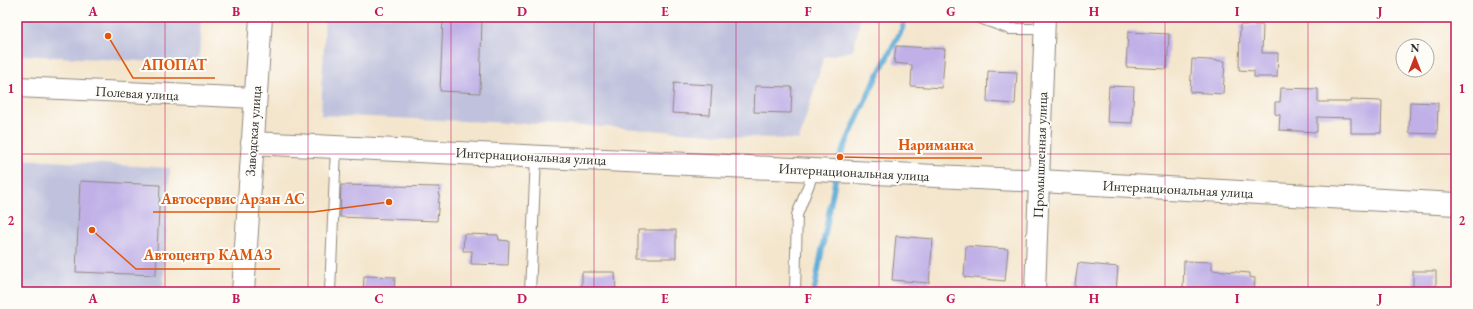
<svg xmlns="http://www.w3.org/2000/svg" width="1473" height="309" font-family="'EB Garamond',serif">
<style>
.industrial{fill:#c0c2dd}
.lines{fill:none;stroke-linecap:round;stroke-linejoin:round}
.stream{stroke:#5dabd7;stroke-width:5.5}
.building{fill:#c0b0e7}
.service-casing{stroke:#90887c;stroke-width:12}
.minor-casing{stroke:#90887c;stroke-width:22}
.tertiary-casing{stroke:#90887c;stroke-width:24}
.service{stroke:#fff;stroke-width:10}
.minor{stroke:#fff;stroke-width:20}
.tertiary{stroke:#fff;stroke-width:22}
.grid{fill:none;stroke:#c2185b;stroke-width:1;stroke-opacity:0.55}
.labels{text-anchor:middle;stroke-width:4;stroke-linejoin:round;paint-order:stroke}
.street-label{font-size:14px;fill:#2b2b2b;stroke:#fdfcf7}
.leader{fill:none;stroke:#df570e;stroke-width:1.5}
.callout-dot{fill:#df570e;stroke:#fdfcf7;stroke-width:1.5}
.callout-label{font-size:15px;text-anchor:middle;font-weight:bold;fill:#df570e;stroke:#fdfcf7;stroke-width:4;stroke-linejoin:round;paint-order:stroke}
.neatline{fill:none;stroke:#c2185b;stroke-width:1.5}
.grid-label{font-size:13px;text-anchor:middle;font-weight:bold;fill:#c2185b}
</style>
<rect width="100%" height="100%" fill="#fdfcf7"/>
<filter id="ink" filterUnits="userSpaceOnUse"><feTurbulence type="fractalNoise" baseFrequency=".025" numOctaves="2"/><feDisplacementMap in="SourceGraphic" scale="8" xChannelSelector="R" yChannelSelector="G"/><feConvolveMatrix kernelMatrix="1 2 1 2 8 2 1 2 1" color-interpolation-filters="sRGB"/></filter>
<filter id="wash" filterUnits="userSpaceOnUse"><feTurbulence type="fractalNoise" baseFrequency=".012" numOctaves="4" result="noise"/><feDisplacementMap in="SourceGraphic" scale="16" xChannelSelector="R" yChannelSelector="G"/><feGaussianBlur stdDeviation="0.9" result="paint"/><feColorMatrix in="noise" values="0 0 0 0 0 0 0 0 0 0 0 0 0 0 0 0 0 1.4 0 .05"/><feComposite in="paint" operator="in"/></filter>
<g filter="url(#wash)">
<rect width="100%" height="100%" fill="#f4e6cd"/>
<path class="industrial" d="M17 17H201L199 64 17 55Z
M325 17H861L853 51 824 57 799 140 607 127 321 115Z
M17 159 170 168 163 292H17Z"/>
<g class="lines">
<path class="stream" d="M838 166 840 157 871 88 902 29 905 17
M814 292 836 176"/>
</g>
<g id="blocks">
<path class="building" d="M443 17H482L480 93 440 91Z
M1240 25H1263L1262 53H1278L1277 77H1254V71L1239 70Z
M1128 32 1169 34 1167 69 1126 67Z
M896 46 945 49 942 88 911 86 912 65 894 63Z
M1192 59 1225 61 1223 94 1190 92Z
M988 71 1017 72 1015 104 987 102Z
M674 83 712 85 710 115 672 113Z
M755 86 792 87 791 113 754 112Z
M1109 86 1134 87 1132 123 1107 122Z
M1281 88 1318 89V102H1351V100L1382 101 1381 133H1351V118L1317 117V132L1279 130 1280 115 1275 114V102H1280Z
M1410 102 1438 103 1437 134 1409 133Z
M80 181 160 185 156 275 76 272Z
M341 185 440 187 437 221 340 217Z
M638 230H676V258H638Z
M464 234 498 235 499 240 509 241 508 265 471 264 472 251H463Z
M896 236 933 239 929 283 892 280Z
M966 246 1008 249 1005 281 964 277Z
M1184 261 1212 262V270L1250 273V277L1255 278 1254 292H1225V291L1183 289Z
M1078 263 1118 267 1116 292H1074Z
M1413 271H1436V292H1413Z
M582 272H615L616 292H582Z
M364 276 395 277 394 292H363Z"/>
</g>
</g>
<g filter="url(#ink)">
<use href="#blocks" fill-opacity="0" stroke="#90887c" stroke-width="1"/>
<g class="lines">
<g class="service-casing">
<path id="service" d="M977 17 1010 29H1044
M330 292 336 147
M530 292 536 157
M795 292 797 215 814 171"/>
</g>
<g class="minor-casing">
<path id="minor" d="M17 87 256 98
M1035 292 1045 17"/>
</g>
<g class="tertiary-casing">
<path id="tertiary" d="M252 143 1040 181 1456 204
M243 292 261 17"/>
</g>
<use href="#service" class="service"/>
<use href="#minor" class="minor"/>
<use href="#tertiary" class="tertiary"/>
</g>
</g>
<path class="grid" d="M165 17V292M308 17V292M451 17V292M594 17V292M736 17V292M879 17V292M1022 17V292M1165 17V292M1308 17V292M17 154H1456"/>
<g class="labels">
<g class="street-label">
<text transform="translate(137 93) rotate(3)" y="5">Полевая улица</text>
<text transform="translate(253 131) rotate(-86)" y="5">Заводская улица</text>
<text transform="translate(1040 155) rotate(-88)" y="5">Промышленная улица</text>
<text transform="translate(531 156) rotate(3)" y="5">Интернациональная улица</text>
<text transform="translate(854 172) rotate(3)" y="5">Интернациональная улица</text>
<text transform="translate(1178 189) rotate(3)" y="5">Интернациональная улица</text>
</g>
</g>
<path class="leader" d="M108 36L133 78H215M840 157L890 158H982M389 202L313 212H153M92 230L136 269H280"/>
<g class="callout-dot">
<circle cx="108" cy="36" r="4"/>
<circle cx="840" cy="157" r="4"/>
<circle cx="389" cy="202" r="4"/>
<circle cx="92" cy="230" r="4"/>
</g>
<g class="callout-label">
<text x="174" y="70">АПОПАТ</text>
<text x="936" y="150">Нариманка</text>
<text x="233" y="204">Автосервис Арзан АС</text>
<text x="208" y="260">Автоцентр КАМАЗ</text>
</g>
<rect width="1473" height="309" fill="none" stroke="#fdfcf7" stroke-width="44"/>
<g transform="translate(1415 58)"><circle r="19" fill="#fdfcf7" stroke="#a9a8a5"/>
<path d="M0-3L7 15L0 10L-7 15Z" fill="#c8321e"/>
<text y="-6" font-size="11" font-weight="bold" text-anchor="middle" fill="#2b2b2b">N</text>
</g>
<rect x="22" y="22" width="1429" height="265" class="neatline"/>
<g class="grid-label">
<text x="93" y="16">A</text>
<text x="236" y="16">B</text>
<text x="379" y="16">C</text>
<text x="522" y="16">D</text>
<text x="665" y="16">E</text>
<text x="808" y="16">F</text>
<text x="951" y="16">G</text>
<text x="1094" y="16">H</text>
<text x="1237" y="16">I</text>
<text x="1380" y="16">J</text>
<text x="11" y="93">1</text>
<text x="1462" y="93">1</text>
<text x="11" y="225">2</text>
<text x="1462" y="225">2</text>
<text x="93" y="303">A</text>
<text x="236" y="303">B</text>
<text x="379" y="303">C</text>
<text x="522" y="303">D</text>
<text x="665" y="303">E</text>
<text x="808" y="303">F</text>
<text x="951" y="303">G</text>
<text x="1094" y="303">H</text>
<text x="1237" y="303">I</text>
<text x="1380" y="303">J</text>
</g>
</svg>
